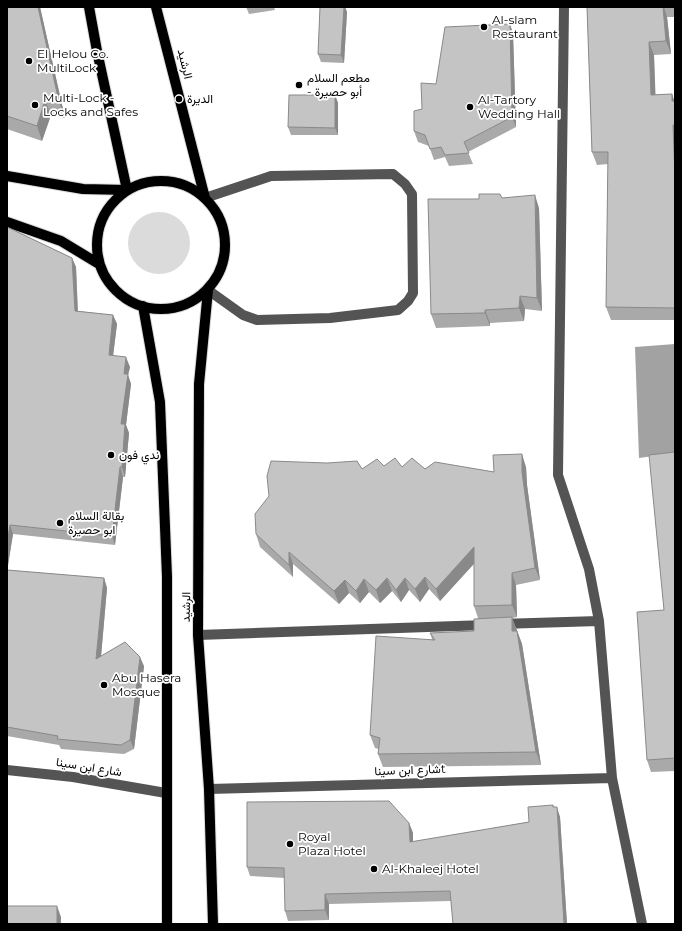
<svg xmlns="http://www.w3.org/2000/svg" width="682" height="931" font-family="Montserrat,Vazirmatn,sans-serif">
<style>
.green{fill:#dbdbdb}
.water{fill:#a2a2a2}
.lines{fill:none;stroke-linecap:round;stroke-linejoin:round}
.major-casing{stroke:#dbdbdb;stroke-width:12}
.minor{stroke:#545454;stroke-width:10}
.major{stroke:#000;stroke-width:10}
.wall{fill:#a9a9a9}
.shaded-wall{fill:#898989}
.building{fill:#c4c4c4;stroke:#898989}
.poi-dot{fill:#000;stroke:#fff;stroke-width:1.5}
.labels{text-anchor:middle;stroke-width:3.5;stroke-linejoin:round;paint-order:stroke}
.poi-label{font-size:12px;fill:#000;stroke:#fff;text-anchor:start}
.street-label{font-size:12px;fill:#000;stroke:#fff}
</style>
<rect width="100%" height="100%" fill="#fff"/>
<path class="green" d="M128 243a31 31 0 1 1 62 0a31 31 0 1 1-62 0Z"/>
<path class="water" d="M675 344V453L639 458 635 347Z"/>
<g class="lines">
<g class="major-casing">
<path id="major" d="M156 7 205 198
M7 176 83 189 127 190 97 51 89 7
M97 245a64 64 0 1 1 128 0a64 64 0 1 1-128 0Z
M7 222 61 241 99 264
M208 290 199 384 198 635 209 789 213 924
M143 306 160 402 167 577V924"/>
</g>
<path class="minor" d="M564 7 558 475 589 569 599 621 612 778 642 924
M205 198 271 176 393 174 405 184 412 194 413 293 408 301 398 310 330 318 257 320 243 315 208 290
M502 624 599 621
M198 635 486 625
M7 770 73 777 166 793
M209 789 612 778"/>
<use href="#major" class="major"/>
</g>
<path class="wall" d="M7 7H40L65 118 51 115 42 141 7 129Z
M246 7H274L275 10 249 14Z
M320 7H345L347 12 344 63 321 62 318 54Z
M587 7H675V17H667L671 54 654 55 655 95 672 94 674 101H675V320H611L606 307 608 164 597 165 592 152Z
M510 24 513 34 516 127 468 152 473 164 449 166 445 157 434 160 429 146 418 142 414 131 436 84Z
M335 95 338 103V135H291L288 127Z
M502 198 539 208 542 311 525 309 524 321 490 323V326L436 328 431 314 479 199Z
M7 227 72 258 76 267 78 311 113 315 117 324 113 356 130 367 128 375 131 384 126 425 129 433 125 477H123L115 545 13 534 7 570 104 578 107 588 101 656 144 666 134 749 124 754 61 749 59 745 7 736Z
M675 452V771L651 772 647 760 664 610Z
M384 466 494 472 526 467 527 485 540 580 516 585 517 617 512 618 522 644 541 765 383 767 378 754 379 749 375 748 370 735 432 639 430 633 474 631 478 618 474 606V564L440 601 429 589 420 602 409 590 401 602 392 591 380 603 369 592 360 603 349 593 339 604 293 564V577L260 547 256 534 362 469Z
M553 805 560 817 567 924H453L451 901 329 904V920L288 921 285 911V878L250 876 247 867 409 823 413 833V842L529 822Z"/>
<path class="shaded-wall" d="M38 7H40L65 118 59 102Z
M344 7H345L347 12 344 63 341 55Z
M663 7H664L667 17 671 54 666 41Z
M510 24 513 34 516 127 512 117Z
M649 42 654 55 656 108 651 95Z
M672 94 675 103 672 101Z
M335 95 338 103V135L335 128Z
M45 100 51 115 42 141 37 126Z
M673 125 675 131V176Z
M535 195 539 208 542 311 537 298Z
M72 258 76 267 78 321 75 311Z
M520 296 525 309 524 321 519 308Z
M485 310 490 323V326L485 313Z
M113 315 117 324 112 364 109 355Z
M126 357 130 367 128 375 131 384 126 425 129 433 125 477 122 467 121 424 124 374Z
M522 454 526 467 527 485 540 580 535 568 522 472Z
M120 467 123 477 115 545 112 536Z
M10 525 13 534 7 572V543Z
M474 547 478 559 440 601 436 589Z
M289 552 293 564V577L289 565Z
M512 573 516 585 517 617 512 605Z
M425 577 429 589 420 602 415 589Z
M104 578 107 588 100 668 96 659Z
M387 578 392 591 380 603 376 590Z
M405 578 409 590 401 602 396 590Z
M364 579 369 592 360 603 356 591Z
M345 580 349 593 339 604 334 591Z
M512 617 522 644 541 765 536 752 512 631Z
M140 657 144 666 134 749 130 740Z
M557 807 560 817 567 924H564Z
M409 823 413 833V852L410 842Z
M325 894 329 904V920L325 910Z
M57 906 61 917V924H57Z"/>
<path class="building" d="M7 7H38L59 102 45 100 37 126 7 116Z
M320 7H344L341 55 318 54Z
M587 7H663L666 41 649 42 651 95 672 94V101H675V125H673L675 176V308L606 307 608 152H592Z
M510 24 512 117 464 142 469 153 445 155 441 147 430 149 425 135 414 131V111L422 109 421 83 436 84 445 27Z
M289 95H335V128L288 127Z
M479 194H500L502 198 535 195 537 298 520 296 519 308 485 310V313L431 314 428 199H479Z
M7 227 72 258 75 311 113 315 109 355 126 357 124 374H128L121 424H125L122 467H120L112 536 10 525 7 543Z
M675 452V758L647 760 637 612 664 610 649 455Z
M522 454V472L535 568 512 573V605L474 606V547L436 589 425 577 415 589 405 578 396 590 387 578 376 590 364 579 356 591 345 580 334 591 289 552V565L256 534 255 514 269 496 267 476 271 461 327 463 357 461 362 469 377 459 384 466 395 458 402 467 412 458 425 469 435 462 494 472 493 455Z
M7 570 104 578 96 659 125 642 140 657 130 740 121 745 57 739 58 736 7 727Z
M512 617V631H517L536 752 378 754 380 738 370 735 376 636 435 640 430 633 474 631V619Z
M389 801 409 823 410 842 529 822 528 807 553 805V807H557L564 924H453L450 891 325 894V910L285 911 284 868 247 867V802Z
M7 906H57V924H7Z"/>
<g class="poi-dot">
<circle cx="484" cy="27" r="4"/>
<circle cx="29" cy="61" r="4"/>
<circle cx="299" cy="85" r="4"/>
<circle cx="179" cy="99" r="4"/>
<circle cx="35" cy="105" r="4"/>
<circle cx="470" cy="107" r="4"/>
<circle cx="111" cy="455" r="4"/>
<circle cx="60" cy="523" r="4"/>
<circle cx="104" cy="685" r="4"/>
<circle cx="290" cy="844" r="4"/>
<circle cx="374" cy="869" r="4"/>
</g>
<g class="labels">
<g class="poi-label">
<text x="492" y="24">Al-slam<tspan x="492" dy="14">Restaurant</tspan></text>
<text x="37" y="58">El Helou Co.<tspan x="37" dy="14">MultiLock</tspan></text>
<text x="307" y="82">مطعم السلام<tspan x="307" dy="14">- أبو حصيرة</tspan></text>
<text x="43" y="102">Multi-Lock -<tspan x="43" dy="14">Locks and Safes</tspan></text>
<text x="187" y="103">الديرة</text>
<text x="478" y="104">Al-Tartory<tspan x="478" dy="14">Wedding Hall</tspan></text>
<text x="119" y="459">ندي فون</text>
<text x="68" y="520">بقالة السلام<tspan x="68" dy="14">ابو حصيرة</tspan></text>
<text x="112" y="682">Abu Hasera<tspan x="112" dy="14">Mosque</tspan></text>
<text x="298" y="841">Royal<tspan x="298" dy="14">Plaza Hotel</tspan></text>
<text x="382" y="873">Al-Khaleej Hotel</text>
</g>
<g class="street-label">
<text transform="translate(185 64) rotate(76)" y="4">الرشيد</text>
<text transform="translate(186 607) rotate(-89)" y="4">الرشيد</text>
<text transform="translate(89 767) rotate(9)" y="4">شارع ابن سينا</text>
<text transform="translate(410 770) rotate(-2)" y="4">شارع ابن سيناt</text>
</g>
</g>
<rect width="682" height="931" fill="none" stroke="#000000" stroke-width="16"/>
</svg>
